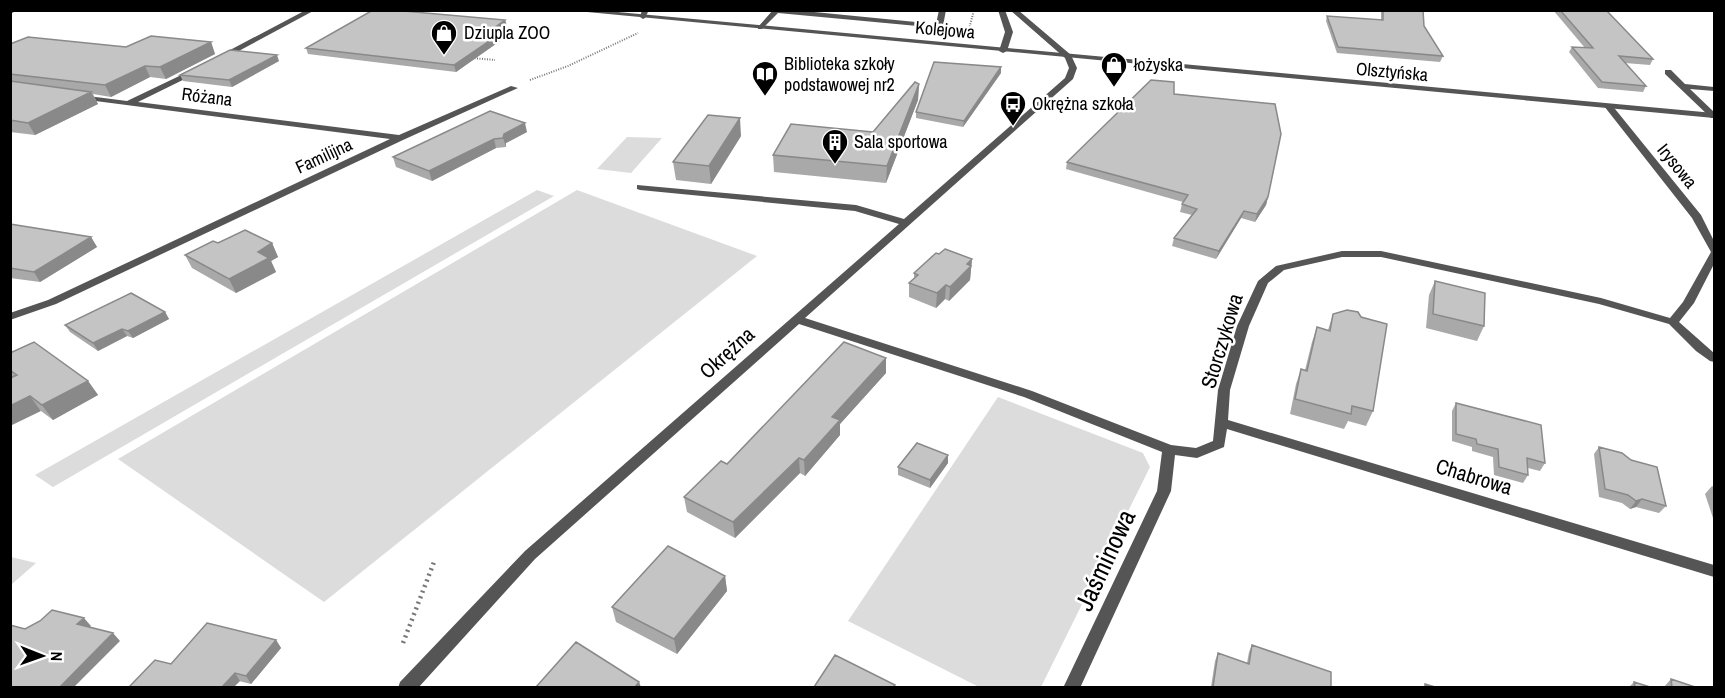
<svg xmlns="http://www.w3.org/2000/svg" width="1725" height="698" font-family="'Archivo Narrow',sans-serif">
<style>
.green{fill:#dcdcdc}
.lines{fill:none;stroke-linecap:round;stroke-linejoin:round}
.path-far1{stroke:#777;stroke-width:2;stroke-dasharray:1 1.5;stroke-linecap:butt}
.path{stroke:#777;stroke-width:4.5;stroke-dasharray:2 4;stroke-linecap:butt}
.service{fill:#555;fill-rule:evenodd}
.minor{fill:#555;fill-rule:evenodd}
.tertiary{fill:#555;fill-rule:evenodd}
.wall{fill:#a9a9a9}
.shaded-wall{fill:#898989}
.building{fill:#c4c4c4;stroke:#898989;stroke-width:1.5}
.labels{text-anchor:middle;stroke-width:5;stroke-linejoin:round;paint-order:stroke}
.far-street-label{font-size:18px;fill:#000;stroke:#fff}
.far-poi-label{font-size:18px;fill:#000;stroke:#fff;text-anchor:start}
.street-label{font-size:21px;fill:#000;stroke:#fff}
.near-street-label{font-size:26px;fill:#000;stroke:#fff}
</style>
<rect width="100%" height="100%" fill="#fff"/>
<path class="green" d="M627 137 662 138 631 173 597 169Z
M537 190 554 196 53 487 35 475Z
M577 190 757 256 324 602 118 459Z
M998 397 1143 453 1150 467 1041 687H979L848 621Z
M11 557 36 563 11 585 10 557Z"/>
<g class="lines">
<path class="path-far1" d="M969 29 974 10
M472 58 495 60
M530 80 568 66 638 33"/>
<path class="path" d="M403 643 434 562"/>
<path class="service" d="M642 10H649L645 18 643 19 640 17Z
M1665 70H1671L1685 84 1714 87V91L1690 89 1714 112V118H1711L1665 74Z"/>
<path class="minor" d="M10 10H18L10 14Z
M306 10H315L222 60 215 58Z
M773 10H794L936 24 939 10H946L943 26 939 28 778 13 762 29H758V27Z
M998 10H1005L1013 32 1007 51 1003 53 999 51 1005 32Z
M1010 10H1018L1071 55 1077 68 1073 79 805 318 1032 391 1171 445 1196 448 1213 441 1218 390 1237 326 1258 281 1276 266 1342 251H1381L1601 298 1670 318 1683 302 1711 252 1692 218 1604 106 1611 104 1701 215 1714 241V264L1694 303 1679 322 1714 353V362L1710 361 1696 351 1669 324 1599 304 1381 257H1342L1284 270 1268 283 1249 326 1230 390 1228 420 1714 565V577L1227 429 1224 447 1197 458 1175 455 1171 491 1080 688H1063L1157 491 1162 452 1024 397 799 324 535 559 418 688H398L400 682 525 551 899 224 855 211 640 190 637 189V185L856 205 904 219 1065 78 1069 68 1065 58Z
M196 68 200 70 199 72 138 102 399 135 511 86 518 88 403 140 56 304 10 320V313L48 300 390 139 80 99 76 97 80 95 127 101Z"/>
<path class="tertiary" d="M566 10H596L1714 113V118Z"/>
</g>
<path class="wall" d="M1381 10H1423L1424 26 1443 56 1440 62 1337 53 1326 21 1327 16 1381 20Z
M1553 10H1606L1653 59 1650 65 1625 63 1646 86 1643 92 1598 88 1569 52 1572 47 1585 48Z
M505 20 507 26 495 34 498 35 500 41 456 72 308 54 306 48Z
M211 42 215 54 166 79 150 77 111 97 93 94 98 104 35 135 10 132V44L126 47Z
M279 61 232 87 183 81 180 75Z
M1001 73 963 127 916 118V112Z
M919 84 918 100 886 183 774 172 773 155 873 132Z
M1174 94 1268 197 1266 205 1255 222 1241 218 1216 259 1172 246 1174 238 1192 215 1180 212 1182 204 1183 202 1066 169 1067 162Z
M527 132 506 143V147L496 148 432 181 396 167 393 157Z
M741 136 711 184 676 180 673 162Z
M10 224 91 237 97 247 40 282 10 278Z
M218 243H272L278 257 271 261 276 272 236 293 192 268 185 255Z
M939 254 972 259 970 280 949 301 945 299 936 308 909 297V283L914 278V273Z
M1435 281 1484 326 1477 341 1426 328 1429 295Z
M165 312 169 319 133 338 127 336 98 351 70 332 65 325Z
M1333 314 1373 411 1366 426 1348 421 1344 429 1290 414 1296 384 1301 369 1305 370 1312 342 1317 327 1328 330Z
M10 353 88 381 98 395 53 420 41 411 10 377Z
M886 358V373L840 424V435L805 476 800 473 735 538 687 512 684 497 727 464Z
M1456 403 1545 463 1540 471 1528 468V475L1523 483 1494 475 1493 457 1472 451V447L1452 441V411Z
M1599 447 1666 506 1659 513 1636 507 1630 509 1622 503 1599 497 1594 454Z
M948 455V463L930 488 898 475V467Z
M1712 486 1714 487V521L1705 494Z
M725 576 727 591 677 654 616 622 612 607Z
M276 640 281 648 251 684 171 664Z
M1252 645 1331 687H1211L1215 661 1218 653 1247 663 1249 652Z
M1671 679 1672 687H1664Z
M1634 682 1650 687H1629Z"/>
<path class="shaded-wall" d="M505 20 507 26 487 40 486 34Z
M498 35 500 41 456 72 454 65Z
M211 42 215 54 166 79 160 67Z
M277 55 279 61 232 87 229 80Z
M145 66 150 77 111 97 105 85Z
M1001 67V73L963 127 964 121Z
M919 84 918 100 886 183 887 166Z
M91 92 98 104 35 135 28 123Z
M740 118 741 136 711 184 709 166Z
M525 123 527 132 506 143V147L503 138 504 134Z
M494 139 496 148 432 181 429 171Z
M1268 197 1266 205 1255 222 1257 214Z
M1244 211 1241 218 1216 259 1219 251Z
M91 237 97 247 40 282 34 272Z
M272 243 278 257 271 261 276 272 236 293 229 279 258 252Z
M972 259 970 280 949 301 950 287 967 264Z
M946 285 945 299 936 308 937 293Z
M165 312 169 319 133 338 128 331Z
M122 329 127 336 98 351 93 343Z
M886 358V373L840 424V435L805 476 804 460 832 417Z
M88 381 98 395 53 420 42 405Z
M30 396 41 411 10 426V406Z
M948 455V463L930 488V480Z
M799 458 800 473 735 538 733 522Z
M1642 499 1636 507 1630 509 1636 501Z
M725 576 727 591 677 654 674 639Z
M84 618 91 626 84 632 77 624Z
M113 633 120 641 74 687H63L61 686Z
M276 640 281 648 251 684 246 676Z
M235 673 240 681 234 687H222Z
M639 682 641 687H635Z"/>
<path class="building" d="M373 10H392L505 20 486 34 498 35 454 65 306 48Z
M1383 10H1423L1424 26 1443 56 1338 47 1327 16 1383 20Z
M1560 10H1606L1653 59 1619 56 1646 86 1602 82 1572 47 1593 48Z
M151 36 211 42 160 67 145 66 105 85 10 74V44L28 37 126 47Z
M230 50 277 55 229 80 180 75Z
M934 62 1001 67 964 121 916 112Z
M1151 80 1174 82V94L1275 104 1281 134 1268 197 1257 214 1244 211 1219 251 1174 238 1197 209 1182 204 1188 195 1067 162Z
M10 81 91 92 28 123 10 120Z
M915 82 919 84 887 166 773 155 791 124 873 132Z
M490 111 525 123 504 134 503 138 494 139 429 171 393 157Z
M708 115 740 118 709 166 673 162Z
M10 224 91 237 34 272 10 268Z
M245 230 272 243 258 252 269 258 229 279 185 255 213 241 218 243Z
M945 249 972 259 967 264 971 266 950 287 946 285 937 293 909 283 918 275 914 273 936 253 939 254Z
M1435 281 1485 293 1484 326 1433 314Z
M131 293 165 312 128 331 122 329 93 343 65 325Z
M1347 310 1358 312 1361 317 1387 324 1373 411 1352 406 1351 414 1295 399 1301 369 1307 371 1317 327 1330 331 1333 314Z
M34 342 88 381 42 405 30 396 10 406V378L17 375 10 370V353Z
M844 342 886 358 832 417 840 420 804 460 799 458 733 522 684 497 721 461 727 464Z
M1456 403 1541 425 1545 463 1527 458 1528 475 1499 467 1498 449 1477 444 1476 439 1456 434Z
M917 443 948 455 930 480 898 467Z
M1599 447 1622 453 1631 460 1657 467 1666 506 1642 499 1636 501 1628 495 1605 489Z
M668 546 725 576 674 639 612 607Z
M52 610 84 618 77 624 113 633 61 686 69 687H10V625L25 629 40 621Z
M207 623 276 640 246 676 235 673 222 687H129L155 660 171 664Z
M576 642 639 682 635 687H536Z
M1252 645 1331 672V687H1213L1218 653 1249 664Z
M835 655 895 685 893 687H814Z
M1671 679 1695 687H1672Z
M1634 682 1650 687H1635Z
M1425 684 1435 687H1425Z"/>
<defs>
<g id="shop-pin" transform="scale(1.35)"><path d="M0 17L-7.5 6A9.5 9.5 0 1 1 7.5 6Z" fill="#000" stroke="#fff"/><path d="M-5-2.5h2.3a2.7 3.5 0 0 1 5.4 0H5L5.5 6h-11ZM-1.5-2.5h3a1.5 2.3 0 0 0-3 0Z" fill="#fff"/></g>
<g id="library-pin" transform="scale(1.35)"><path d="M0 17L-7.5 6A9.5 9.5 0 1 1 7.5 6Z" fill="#000" stroke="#fff"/><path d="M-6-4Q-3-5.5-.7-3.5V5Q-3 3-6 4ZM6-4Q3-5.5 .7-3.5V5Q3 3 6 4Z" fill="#fff"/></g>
<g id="bus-pin" transform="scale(1.35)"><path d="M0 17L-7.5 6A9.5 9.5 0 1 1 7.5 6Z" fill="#000" stroke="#fff"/><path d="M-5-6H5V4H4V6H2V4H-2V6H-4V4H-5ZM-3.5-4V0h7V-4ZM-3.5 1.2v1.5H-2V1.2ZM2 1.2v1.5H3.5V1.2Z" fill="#fff"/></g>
<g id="building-pin" transform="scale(1.35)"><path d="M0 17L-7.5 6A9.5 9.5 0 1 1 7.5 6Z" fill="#000" stroke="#fff"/><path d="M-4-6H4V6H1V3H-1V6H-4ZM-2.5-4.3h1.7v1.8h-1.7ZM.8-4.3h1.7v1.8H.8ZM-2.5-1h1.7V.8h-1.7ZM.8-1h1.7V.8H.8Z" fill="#fff"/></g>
</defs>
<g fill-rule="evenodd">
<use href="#shop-pin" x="444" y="33"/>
<use href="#shop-pin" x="1114" y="65"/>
<use href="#library-pin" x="765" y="74"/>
<use href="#bus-pin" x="1013" y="104"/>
<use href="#building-pin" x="835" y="142"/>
</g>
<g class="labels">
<g class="far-street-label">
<text transform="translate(945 30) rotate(5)" y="6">Kolejowa</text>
<text transform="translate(1392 72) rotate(5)" y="6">Olsztyńska</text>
<text transform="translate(207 97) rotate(7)" y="6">Różana</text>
<text transform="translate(324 156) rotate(-25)" y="6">Familijna</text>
<text transform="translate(1677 166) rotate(51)" y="6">Irysowa</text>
</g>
<g class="far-poi-label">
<text x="464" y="39">Dziupla ZOO</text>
<text x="784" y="70">Biblioteka szkoły<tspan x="784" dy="21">podstawowej nr2</tspan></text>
<text x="1134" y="71">łożyska</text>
<text x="1032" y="110">Okrężna szkoła</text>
<text x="854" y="148">Sala sportowa</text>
</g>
<g class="street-label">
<text transform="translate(1222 341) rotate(-73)" y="7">Storczykowa</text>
<text transform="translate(727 353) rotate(-42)" y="7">Okrężna</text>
<text transform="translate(1474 477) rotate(17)" y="7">Chabrowa</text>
</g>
<g class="near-street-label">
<text transform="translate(1105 560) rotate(-65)" y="9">Jaśminowa</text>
</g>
</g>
<rect width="1725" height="698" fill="none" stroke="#000000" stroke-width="24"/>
<g transform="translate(42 656) rotate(91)" stroke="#ffffff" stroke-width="4.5" paint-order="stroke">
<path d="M0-4.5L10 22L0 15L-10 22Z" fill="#000000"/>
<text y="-9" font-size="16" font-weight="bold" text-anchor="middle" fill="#000000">N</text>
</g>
</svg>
